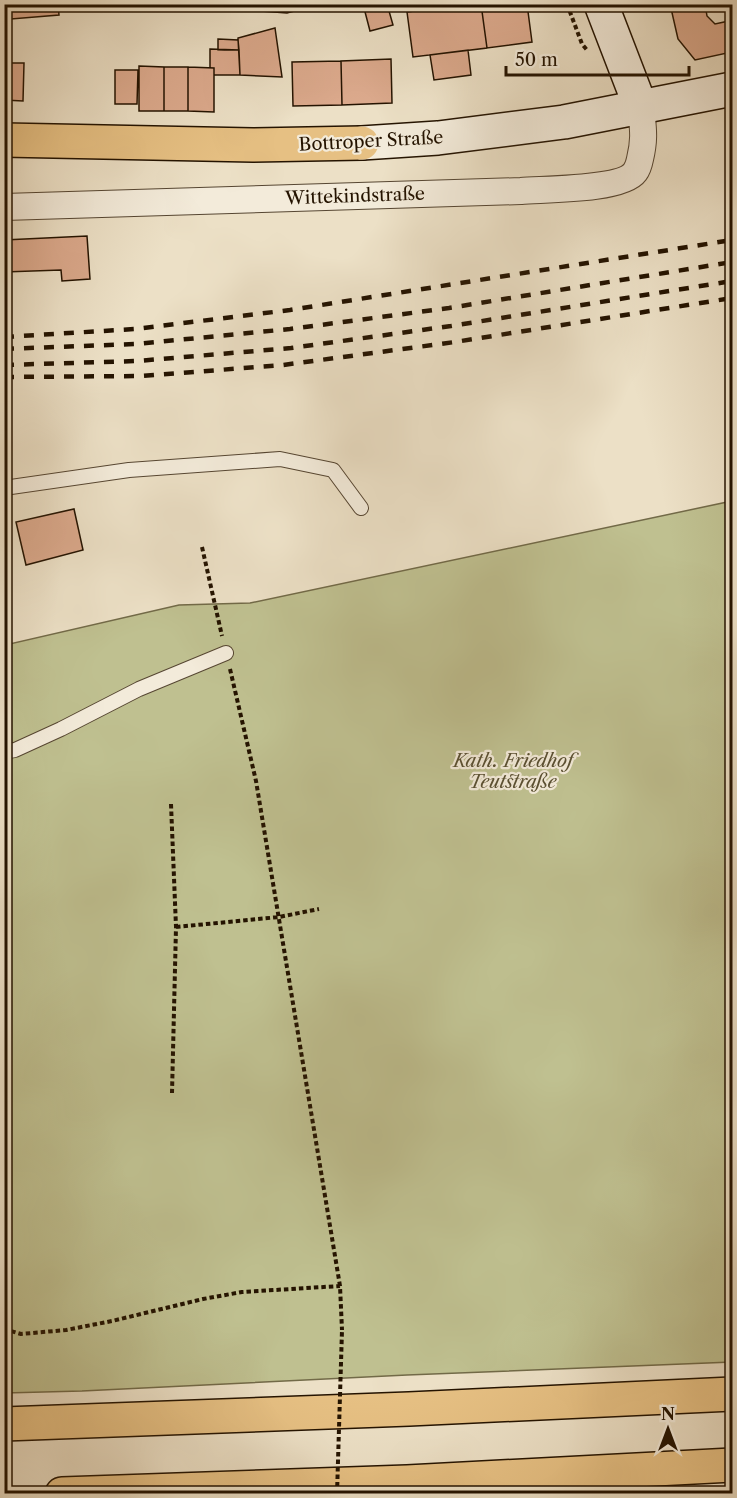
<svg xmlns="http://www.w3.org/2000/svg" width="737" height="1498" font-family="'Libre Caslon Text',serif">
<style>
.green{fill:#bfc090;stroke:#726a48;stroke-width:1.5}
.building{fill:#dba98c;stroke:#241300;stroke-width:1.5}
.lines{fill:none;stroke-linecap:round;stroke-linejoin:round}
.lane-casing{stroke:#564632;stroke-width:16}
.street-casing{stroke:#564632;stroke-width:28}
.secondary-casing{stroke:#241300;stroke-width:36}
.primary-casing{stroke:#241300;stroke-width:36}
.highway-casing{stroke:#241300;stroke-width:36}
.path{stroke:#241300;stroke-width:4;stroke-dasharray:4.5 3;stroke-linecap:butt}
.lane{stroke:#f3ebda;stroke-width:14}
.street{stroke:#f3ebda;stroke-width:26}
.secondary{stroke:#f3ebda;stroke-width:33}
.primary{stroke:#e6c083;stroke-width:33}
.highway{stroke:#e6c083;stroke-width:33}
.rail{stroke:#241300;stroke-width:4.5;stroke-dasharray:10 10;stroke-linecap:butt}
.path-bridge{stroke:#241300;stroke-width:4;stroke-dasharray:4.5 3;stroke-linecap:butt}
.labels{text-anchor:middle;stroke-width:4.5;stroke-linejoin:round;paint-order:stroke}
.street-label{font-size:18px;fill:#241300;stroke:#f3ebda}
.park-label{font-size:18px;font-style:italic;fill:#5a5032;stroke:#f3ebda}
</style>
<rect width="100%" height="100%" fill="#ece0c6"/>
<filter id="stains"><feTurbulence type="fractalNoise" baseFrequency=".00333" numOctaves="4"/><feColorMatrix values="0 0 0 0 .2 0 0 0 0 .09 0 0 0 0 .02 0 0 0 .5 -.17"/></filter>
<radialGradient id="worn" r=".72"><stop offset=".6" stop-color="#630" stop-opacity="0"/><stop offset="1" stop-color="#630" stop-opacity=".3"/></radialGradient>
<path class="green" d="M732 501V1362L407 1375 82 1391 5 1393V645L179 605 250 603Z"/>
<path class="building" d="M10 4H58L59 15 11 19Z
M248 4H320L287 13 249 10Z
M376 4H387L393 25 370 31 364 8Z
M406 4H466L407 12Z
M466 4H481L487 48 413 57 407 12Z
M481 4H527L532 42 487 48Z
M670 4H705L707 16 715 24 729 21 732 35V52L695 60 678 39Z
M275 28 282 77 240 75 238 38Z
M218 39 238 40 239 50H218Z
M210 49 239 50 240 75H214V68H210Z
M468 50 471 75 434 80 430 55Z
M391 59 392 103 342 105 341 61Z
M341 61 342 105 293 106 292 62Z
M4 63H24L23 101 4 100Z
M139 66 164 67V111H139Z
M164 67H188V111H164Z
M188 67 214 68V112L188 111Z
M115 70H138L137 104H115Z
M87 236 90 279 62 281 61 270 4 272V240Z
M74 509 83 550 26 565 16 522Z"/>
<g class="lines">
<g class="lane-casing">
<path id="lane" d="M4 488 129 470 280 459 333 470 361 508
M4 752 15 750 61 729 139 689 226 653"/>
</g>
<g class="street-casing">
<path id="street" d="M4 207 521 191C544 189 622 190 635 172 638 168 639 164 640 159 645 138 643 129 641 108"/>
</g>
<g class="secondary-casing">
<path id="secondary" d="M601 4 641 108
M362 143 438 138 564 122 732 89"/>
</g>
<g class="primary-casing">
<path id="primary" d="M4 140 253 145 362 143"/>
</g>
<g class="highway-casing">
<path id="highway" d="M4 1424 409 1409 732 1394
M62 1494 407 1482 732 1465"/>
</g>
<path class="path" d="M567 4 582 44 587 50
M202 547 222 636
M230 669 256 781 340 1286 342 1330
M171 804 176 927 172 1093
M176 927 279 917 319 909
M4 1329 21 1334 66 1330 112 1321 203 1299 242 1292 340 1286"/>
<use href="#lane" class="lane"/>
<use href="#street" class="street"/>
<use href="#secondary" class="secondary"/>
<use href="#primary" class="primary"/>
<use href="#highway" class="highway"/>
<path class="rail" d="M4 337 135 329 290 310 732 240
M4 349 136 344 290 329 449 308 732 262
M4 365 137 361 291 348 451 326 732 281
M4 377 142 376 283 365 455 342 732 298"/>
<path class="path-bridge" d="M337 1494 342 1330"/>
</g>
<g class="labels">
<g class="street-label">
<text transform="translate(371 141) rotate(-3)" y="6">Bottroper Straße</text>
<text transform="translate(355 196) rotate(-2)" y="6">Wittekindstraße</text>
</g>
<g class="park-label">
<text x="513" y="767">Kath. Friedhof<tspan x="513" dy="21">Teutstraße</tspan></text>
</g>
</g>
<rect width="737" height="1498" fill="none" stroke="#ece0c6" stroke-width="24"/>
<rect x="6" y="6" width="725" height="1486" fill="none" stroke="#241300" stroke-width="3"/>
<rect x="12" y="12" width="713" height="1474" fill="none" stroke="#241300" stroke-width="1.5"/>
<g transform="translate(668 1429)" stroke="#f3ebda" stroke-width="4.5" paint-order="stroke">
<path d="M0-4.5L10 22L0 15L-10 22Z" fill="#241300"/>
<text y="-9" font-size="16" font-weight="bold" text-anchor="middle" fill="#241300">N</text>
</g>
<path d="M506 66v9h183v-9" fill="none" stroke="#241300" stroke-width="3"/>
<text x="515" y="66" font-size="18" fill="#241300" stroke="#f3ebda" stroke-width="4.5" paint-order="stroke">50 m</text>
<rect width="100%" height="100%" filter="url(#stains)"/>
<rect width="100%" height="100%" fill="url(#worn)"/>
</svg>
